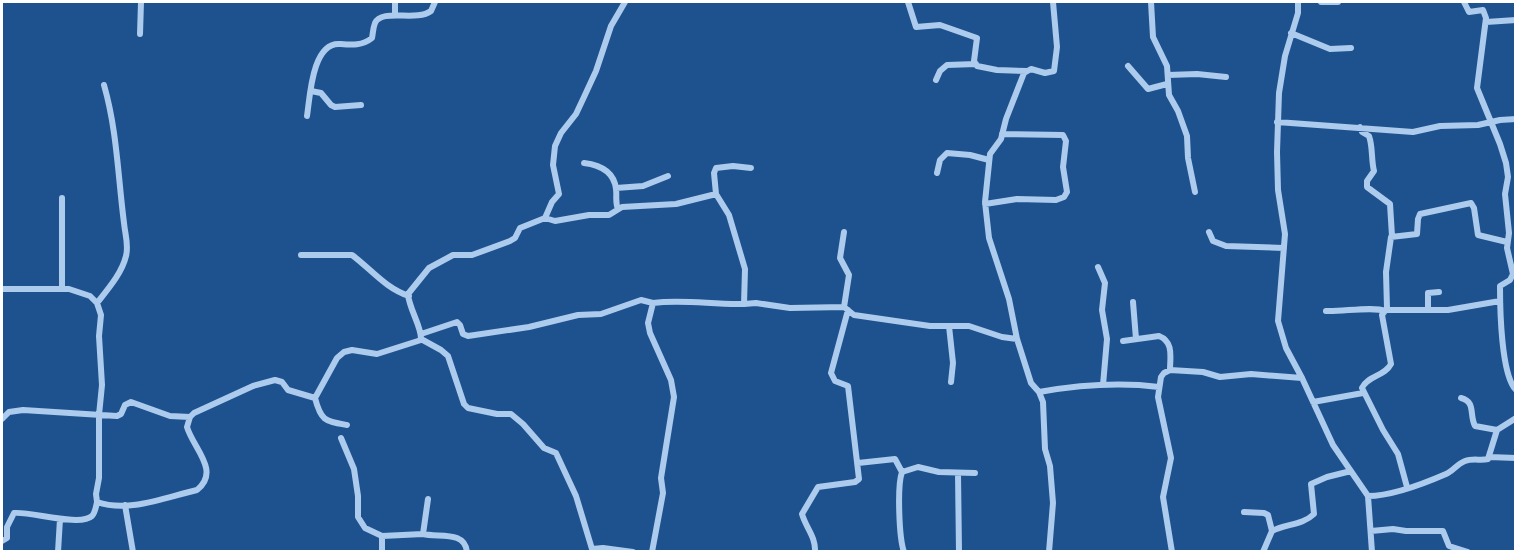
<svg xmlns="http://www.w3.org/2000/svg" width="1517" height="553" font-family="'Sofia Sans Condensed',sans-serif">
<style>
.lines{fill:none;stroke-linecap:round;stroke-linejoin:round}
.minor{stroke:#adcbed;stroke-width:6}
</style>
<rect width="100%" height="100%" fill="#1e528f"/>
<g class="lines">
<path class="minor" d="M908 2 916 27 940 25 977 38 974 61 977 66 997 70 1027 71
M1151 2 1153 37 1167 66 1169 95 1178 111 1187 136 1188 158 1195 192
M1298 2V13L1285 56 1279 93 1277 152 1278 190 1285 234 1278 321 1286 348 1302 378 1333 445 1368 496 1372 552
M1321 2H1338
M1464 2 1469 12 1483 10 1486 18 1477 88 1500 144 1506 163 1508 177 1505 194 1509 233 1507 248 1513 274 1510 280 1500 286C1500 308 1501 375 1516 390
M395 15V2
M1486 22 1516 20
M1291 33 1330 49 1351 48
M140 34 141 2
M1128 66 1148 89 1167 84
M1168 75 1197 74 1226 77
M936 80 940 71 947 65 976 64
M311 91 321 93 331 105 335 107 361 105
M307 116C310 97 312 42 340 44 352 45 362 46 372 38 373 33 373 28 375 23 382 8 416 22 431 11L435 2
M1277 122 1413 132 1440 126 1478 125 1500 120 1516 119
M1360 127 1362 132 1369 136C1373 147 1371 159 1374 171L1367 181V187L1390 204 1392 236
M584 163C600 165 614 171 616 189 617 197 615 202 618 209
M937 173 940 160 947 153 970 155 989 160
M616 188 643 186 668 176
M716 194 714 173 716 168 733 166 751 168
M62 198V288
M985 204 1017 199 1056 200 1064 197 1067 192 1063 167 1066 141 1063 135 1002 134
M545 218 555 221 589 215H609L622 207 676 204 716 194 729 215 745 269 744 304C713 305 684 299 653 303L648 323 650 333 671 380 674 397 661 478 663 493 652 552
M844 232 840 258 849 275 844 307
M1209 232 1213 241 1226 246 1284 248
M301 255H352C371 269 385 288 409 296
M1098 267 1105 283 1102 310 1107 339 1103 385
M2 289H69L90 296 97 303 101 315 99 336 102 385 99 415V478L96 494 97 502C129 513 166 497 197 490 221 471 193 448 187 427L190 417 194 413 253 386 275 380 282 382 288 390 315 398 337 358 344 352 352 350 377 354 421 340C422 327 409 309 408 294L429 268 453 255H472L510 241 515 238 520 228 545 218 552 202 559 194 553 165 555 146 561 133 576 114 584 97 596 71 611 26 625 2
M1133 302 1136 339
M97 303C108 289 122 273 126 256 129 245 125 234 124 223 118 177 117 130 104 85
M744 304 756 303 790 308 844 307 854 315 861 316 930 326H969L1002 337 1017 339
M1387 310H1448L1500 301
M1428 310V293L1439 292
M1326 311C1341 312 1374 306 1385 311
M949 326 953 363 951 382
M421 334 457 322 460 325 463 334 468 336 529 327 578 315 601 314 641 300 653 303
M421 339 441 350 448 356 464 404 468 408 497 414H511L523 424 544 448 556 453 576 496 592 549 603 548 633 552
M1123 341 1159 336C1174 342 1170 357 1170 370
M1039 392C1079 385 1119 382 1159 387
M315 398C321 421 325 421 347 425
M1461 398C1476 402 1469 414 1475 426L1497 430
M1313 402 1363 393
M2 419 9 412 23 410 117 416 121 414 125 405 131 402 170 416 190 417
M341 438 354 469 358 496V517L365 528 382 536
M1489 457 1516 458
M858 463 895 459 902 472
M958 473 959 552
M1407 487 1398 454 1383 430 1362 388C1367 376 1385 376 1391 364L1382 315 1387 308 1386 272 1391 237 1417 234 1418 219 1420 214 1471 203 1474 208 1478 235 1507 242
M1368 496C1393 496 1423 484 1446 474 1453 471 1457 464 1465 461 1473 458 1481 461 1488 459L1497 430 1516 418
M125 505 133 552
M1244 512 1264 513 1268 515 1272 531
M1371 531 1393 529 1406 531H1443L1449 546 1468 552
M423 534C438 538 465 530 467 552
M2 541 7 538V527L14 513C30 511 80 527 92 516 95 513 96 507 97 502
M58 552 60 519
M382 552V536L423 534 428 499
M815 552C816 537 806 528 802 514L818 487 855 482 859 479 848 386 835 381 831 373 848 310
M904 552C899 538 897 486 902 472L918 467 939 472 975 473
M1049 552 1053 503 1050 466 1045 449 1043 402 1039 392 1031 383 1017 339 1009 299 989 238 985 202 990 154 1001 139 1006 119 1024 73 1031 69 1045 73 1054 71 1057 47 1053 2
M1172 552 1163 497 1171 458 1158 397 1161 377 1164 373 1170 370 1203 372 1220 377 1251 374 1302 378
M1263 552 1272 531C1285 524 1303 525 1314 514L1311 484 1327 477 1351 471"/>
</g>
<rect width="1517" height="553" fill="none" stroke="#ffffff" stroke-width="6"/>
</svg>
